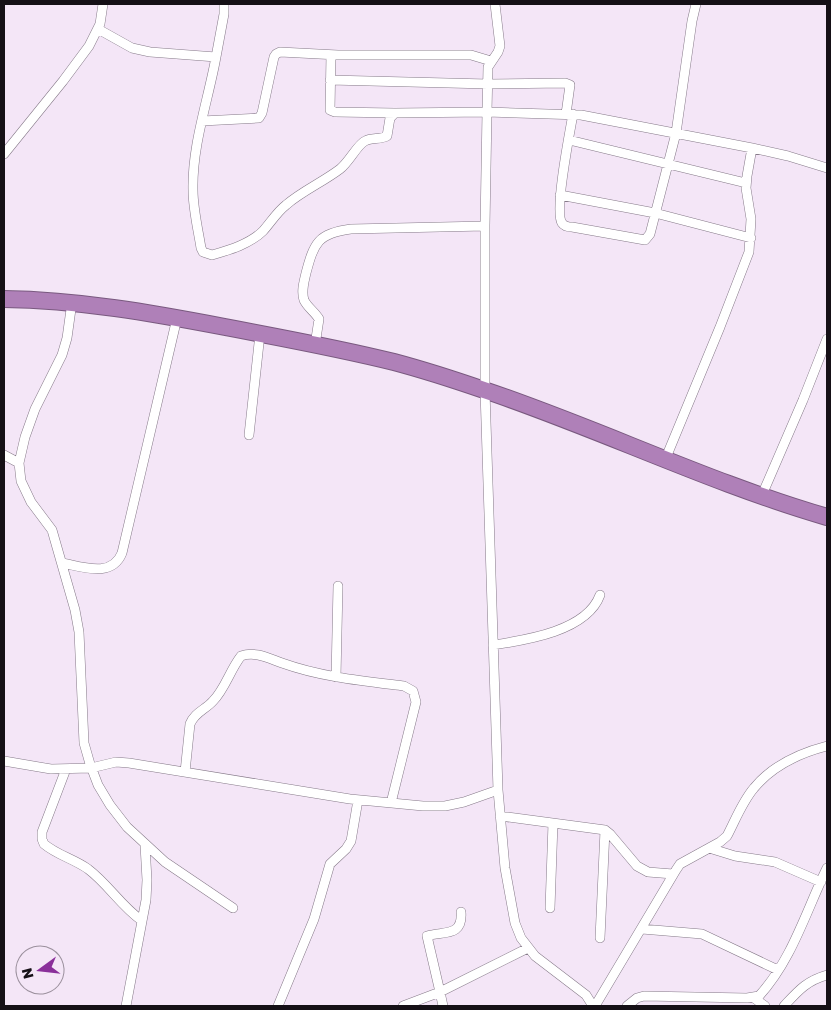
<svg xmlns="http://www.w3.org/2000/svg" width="831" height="1010" font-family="'Golos Text',sans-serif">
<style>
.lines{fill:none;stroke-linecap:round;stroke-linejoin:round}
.street-casing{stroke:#867a89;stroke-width:10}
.highway-casing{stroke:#79597f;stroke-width:18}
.street{stroke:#fff;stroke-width:9}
.highway{stroke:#af80b8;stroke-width:16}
</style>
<rect width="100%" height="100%" fill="#f4e6f7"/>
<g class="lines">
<g class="street-casing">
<path id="street" d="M98 29 132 48 150 52 216 57 224 14V4
M331 55 330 110 335 112 395 113
M216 57C208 101 192 145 193 190 193 209 198 229 201 248L203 252 212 255C229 250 250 244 263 231 271 222 277 212 286 205 302 191 323 182 340 169 349 162 358 144 365 141 372 137 380 140 387 136L390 118 395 113 487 112 488 67 498 52 500 46 495 4
M330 80 488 84 565 83 570 85 566 114
M573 114C570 131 554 212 562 223 564 226 569 227 572 227L645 240 650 234 676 133 692 21 696 4
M202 121 259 118 262 113 274 57 276 54 280 52 338 55H471L491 61
M569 140 746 183
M4 154 63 81 89 46 100 24 103 4
M560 195 655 213 751 238
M72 302 67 338 62 355 35 409 25 437 19 463 21 481 31 502 52 530 75 610 79 632 84 743 90 764 98 785 110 805 127 827 165 862 233 908
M315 345 319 319C315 312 307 307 304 300 301 291 304 282 306 273 314 243 318 233 351 229L485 226
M249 435 260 334
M4 455 19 463
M665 460 720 327 749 252 751 219 746 188 747 176 752 148
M762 495 803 400 827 339
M62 563C83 567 112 578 122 553L177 318
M493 645C526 640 587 631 600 595
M336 677 338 586
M4 761 51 769 91 768 116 762 129 763 350 799 423 806H445L464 802 498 790
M66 769 42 832V839L44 844C57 855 74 859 88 869 108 884 121 906 141 920
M185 772 190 724C195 712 205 710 213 701 225 689 230 670 241 656 255 651 268 658 282 663 321 677 363 681 404 686L413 691 416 702 391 803
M500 816 605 830 610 834 637 866 648 872 673 874
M709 848 735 856 775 862 821 882
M550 908 553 823
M642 929 702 934 778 970
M600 938 605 830
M754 998 765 1006
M126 1006 146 900 147 880 145 845
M278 1006 314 919 330 864 346 849 351 841 358 800
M403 1006 440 992 427 936C444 931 463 937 461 912
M443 1006 440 992 528 948
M593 1006 586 995 535 956 521 938 515 923 505 868 498 790 485 391V226L487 112 581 115 752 148 788 156 827 168
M595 1006 676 870 680 864 720 842 727 836C735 821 742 802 754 788 772 766 800 753 827 746
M627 1006 637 998 644 996 747 998 759 996C792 960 806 911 827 868
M784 1006C798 991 806 981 827 975"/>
</g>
<g class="highway-casing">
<path id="highway" d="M4 299C79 300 152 313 225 327 282 338 338 348 394 362 424 370 455 380 484 390 600 429 710 483 827 517"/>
</g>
<use href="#street" class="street"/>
<use href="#highway" class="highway"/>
</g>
<rect width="831" height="1010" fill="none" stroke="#151016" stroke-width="10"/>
<g transform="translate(40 970) rotate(255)"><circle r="24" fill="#f4e6f7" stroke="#9b909d"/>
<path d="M0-4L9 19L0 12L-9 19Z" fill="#8a2f9a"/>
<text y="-8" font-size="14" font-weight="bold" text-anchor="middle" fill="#151016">N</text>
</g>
</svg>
